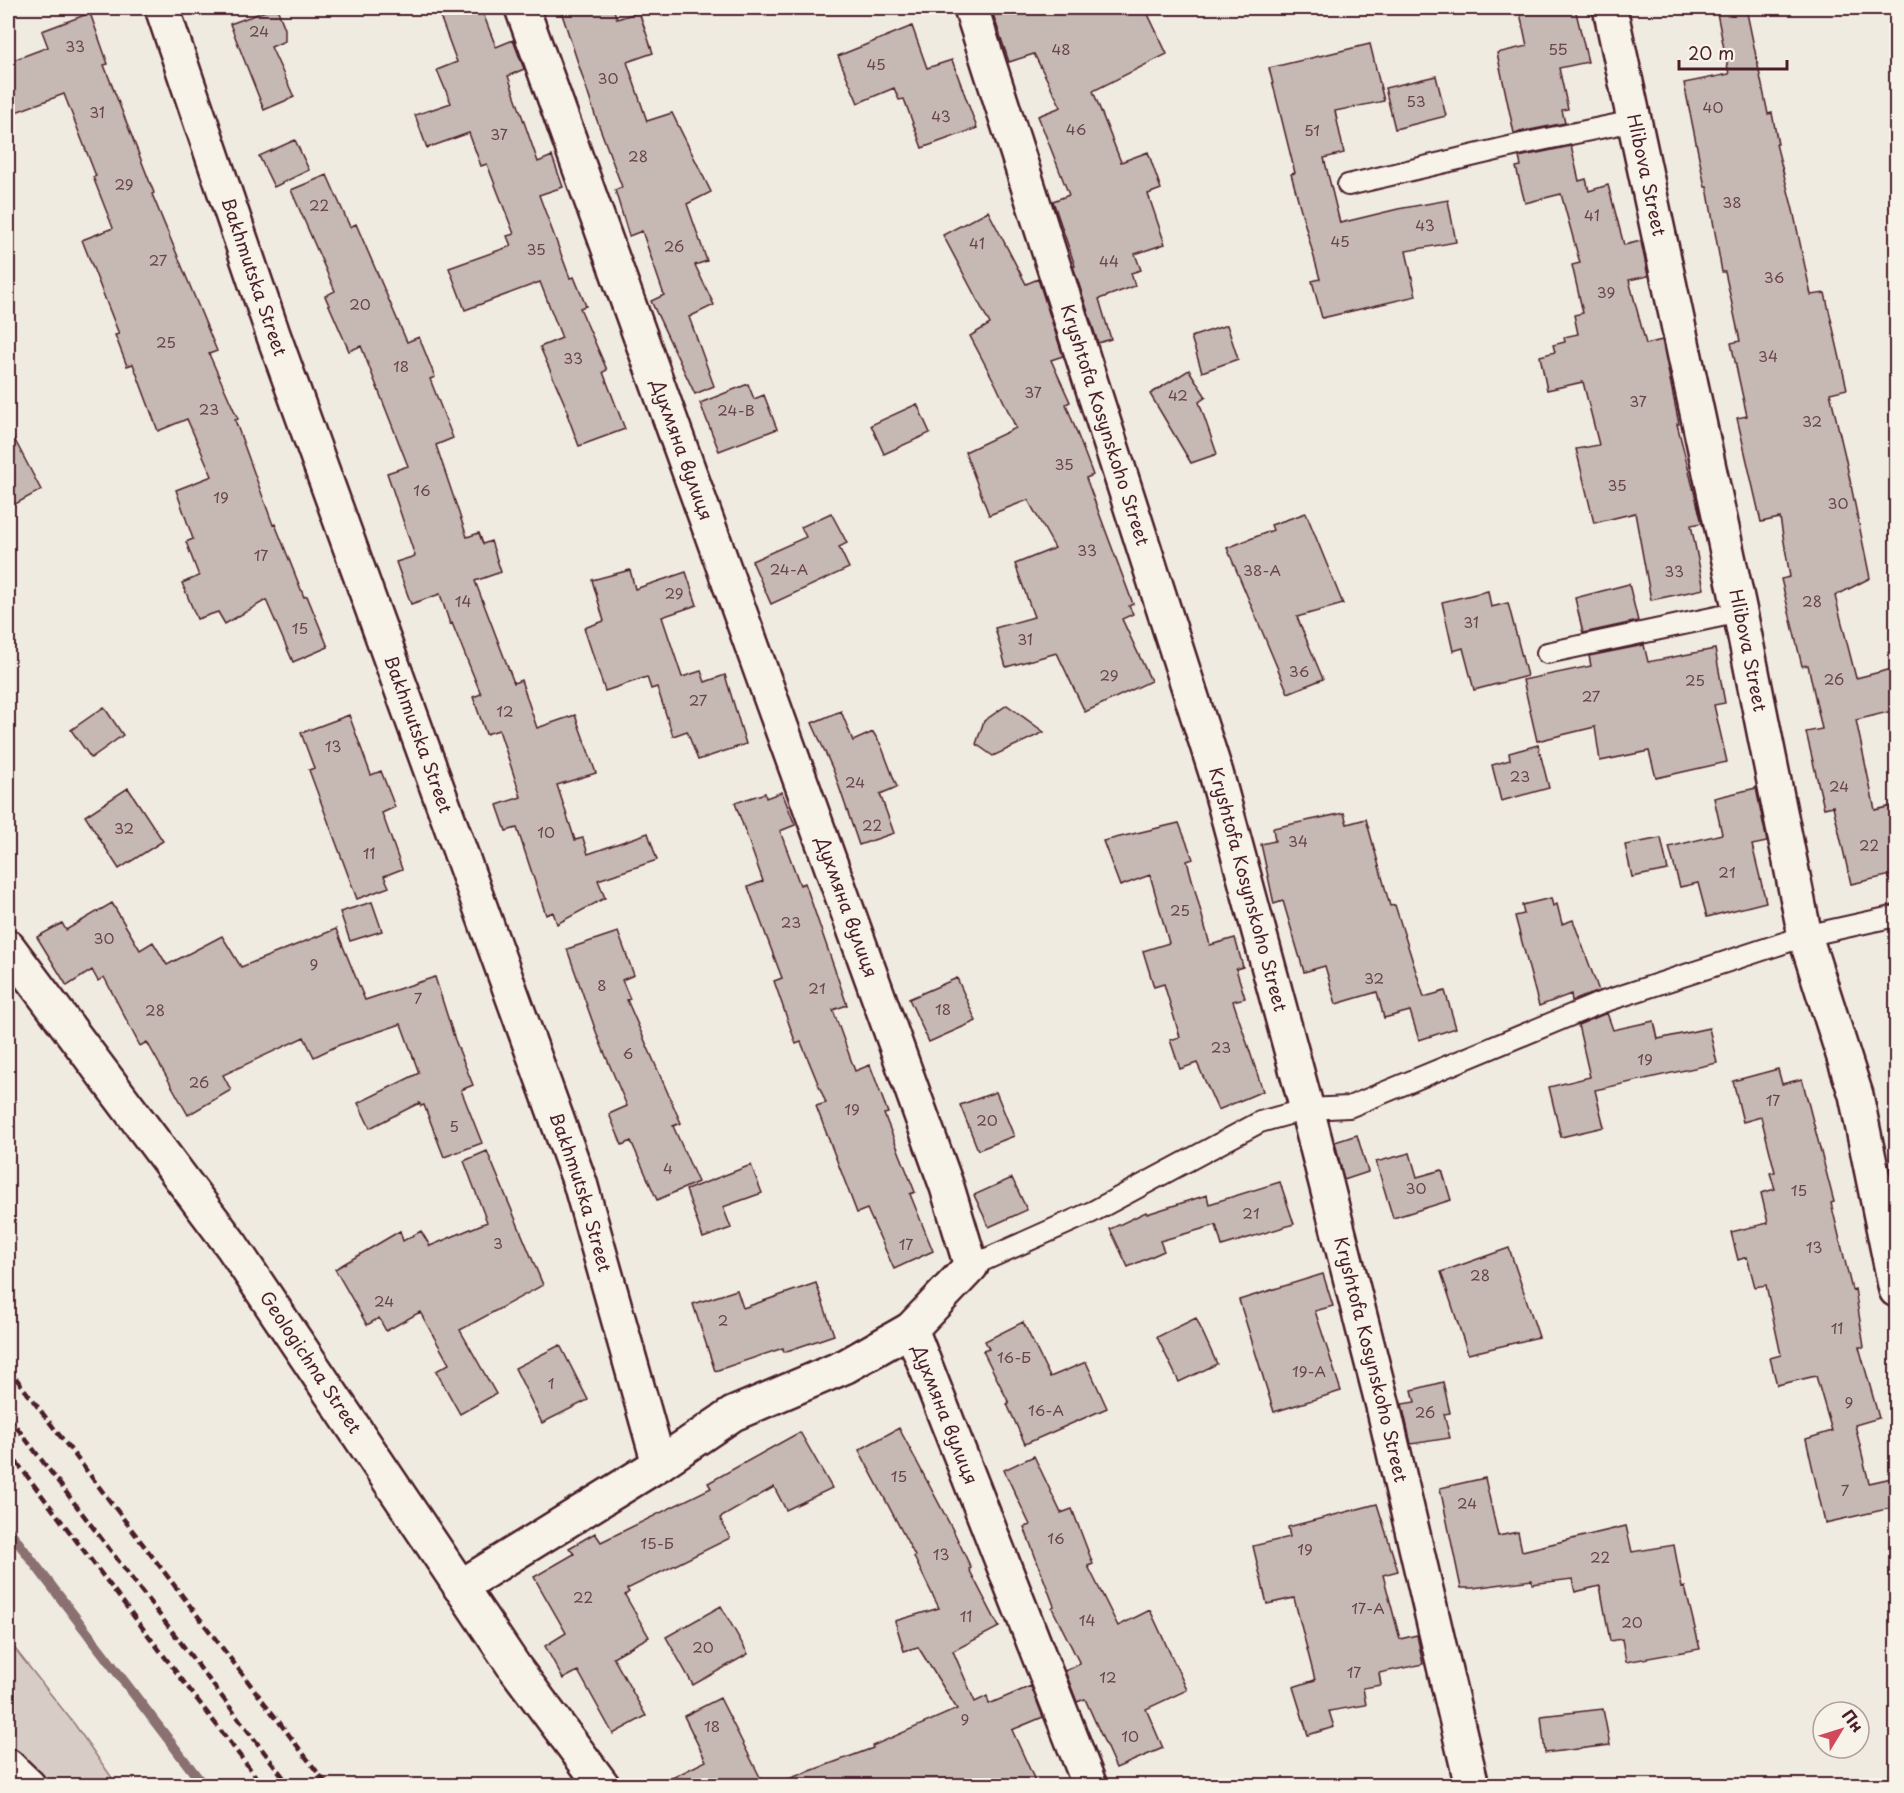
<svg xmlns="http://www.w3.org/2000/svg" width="1904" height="1793" font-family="'Playpen Sans',sans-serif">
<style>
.green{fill:#d8cdc6;stroke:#917678;stroke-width:1.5}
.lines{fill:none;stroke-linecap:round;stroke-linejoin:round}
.stream{stroke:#8b6f72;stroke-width:10}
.building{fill:#c6b8b3;stroke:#4a1f2b;stroke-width:1.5}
.lane-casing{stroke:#4a1f2b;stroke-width:24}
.street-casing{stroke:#4a1f2b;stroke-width:38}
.secondary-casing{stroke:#4a1f2b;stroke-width:38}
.lane{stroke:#f7f3e8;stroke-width:20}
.street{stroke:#f7f3e8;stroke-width:33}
.secondary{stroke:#f7f3e8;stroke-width:33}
.rail{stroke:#4a1f2b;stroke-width:4.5;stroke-dasharray:9 4.5;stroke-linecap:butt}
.labels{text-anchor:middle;stroke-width:6;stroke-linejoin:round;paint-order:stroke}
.number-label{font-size:15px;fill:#69454d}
.street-label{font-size:18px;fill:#4a1f2b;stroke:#f7f3e8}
</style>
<rect width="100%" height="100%" fill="#f0ebe0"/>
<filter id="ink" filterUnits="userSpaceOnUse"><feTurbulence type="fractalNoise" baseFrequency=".0167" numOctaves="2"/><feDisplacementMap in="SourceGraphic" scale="12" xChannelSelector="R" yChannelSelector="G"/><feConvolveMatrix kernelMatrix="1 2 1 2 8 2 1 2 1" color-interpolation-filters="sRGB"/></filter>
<g filter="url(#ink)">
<path class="green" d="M8 1640 75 1725 117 1785H44L8 1750Z"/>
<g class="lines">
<path class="stream" d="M8 1529 204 1786"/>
</g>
<path class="building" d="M274 8H277L285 29V41L271 47 294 97 264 110 230 24Z
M437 8H481L496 47 513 40 524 69 508 76 538 162 552 156 563 187 539 195 570 278 574 277 586 306 580 308 607 370 603 372 625 429 579 446 567 414H569L540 347 562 338 540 282 465 310 449 268 511 246 507 236 514 234 487 164 481 166 469 133 427 148 415 115 451 103 437 70 457 62Z
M560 8H613L617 19 639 12 653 53 627 62 647 121 672 113 711 192 687 204 707 261 695 265 714 305 689 317 714 386 695 394 651 301 664 295 642 231 629 236 615 190 622 187 595 115Z
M991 8H1145L1167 54 1093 91 1121 162 1148 152 1161 189 1148 194 1165 244 1135 254 1141 270 1131 273 1135 286 1099 299 1111 339 1098 343 1073 266H1075L1053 201 1069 195 1038 116 1061 107 1034 54 1009 62Z
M1519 8H1575L1588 62 1559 68 1568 109 1562 110 1565 123 1514 133 1497 53 1527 46Z
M1716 8H1746L1768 114 1772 113 1778 144H1776L1793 210 1811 295 1825 293 1847 389 1830 393 1845 456 1870 578 1835 596 1856 678 1896 668V710L1856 720 1875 810 1896 805V874L1851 884 1833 806 1824 808 1806 732 1822 729 1808 665 1802 666 1781 579 1790 577 1780 518 1761 522 1737 418 1747 416 1731 343 1740 341 1725 272H1722L1707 187H1705L1684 83 1729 74Z
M90 13 108 64 104 65 154 193 152 194 217 351 209 354 238 419 235 420 273 525 275 524 304 597 307 596 328 647 293 662 266 600 225 624 218 612 197 619 182 583 199 576 186 542 193 539 176 490 212 476 187 419 158 431 133 364 127 366 115 335 119 334 82 240 113 228 93 177 96 176 64 94 8 115V62L48 47 42 31Z
M912 26 927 68 952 60 977 128 922 148 904 99 899 100 894 88 858 103 838 56Z
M1370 44 1384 101 1335 111 1344 153 1324 158 1340 223 1398 209 1448 200 1456 242 1406 251 1416 296 1322 318 1312 281 1320 279 1291 174 1295 173 1269 68Z
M1436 76 1446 116 1395 129 1385 88Z
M295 140 309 170 274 187 259 156Z
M1571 146 1579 181 1586 179 1589 191 1608 185 1624 245 1641 241 1648 276 1629 280 1646 344 1662 340 1679 424H1677L1702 523 1691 525 1704 589 1651 600 1635 513 1594 523 1576 449 1599 445 1583 382 1547 390 1540 356 1555 352 1553 345 1565 342 1564 337 1578 334 1574 315 1583 313 1572 265 1580 263 1561 194 1525 203 1516 167 1521 166 1519 157Z
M327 175 350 227 356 224 407 342 419 337 435 377 430 379 453 438 436 445 467 537 479 533 483 544 491 541 501 572 475 581 514 683 521 680 537 728 575 715 596 773 557 785 575 840 583 838 588 854 648 833 657 860 598 880 605 898 557 924 553 912 546 915 517 828 506 831 497 805 521 797 499 730 486 734 473 697 481 694 452 623 450 624 440 594 411 604 396 562 415 556 387 473 408 466 361 346 349 351 325 296 335 291 291 190Z
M988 211 1026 284 1038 279 1063 356 1051 360 1070 402 1066 404 1093 475 1086 478 1133 604 1129 606 1133 614 1122 619 1151 681 1085 712 1057 653 1006 667 995 628 1034 617 1015 564 1055 548 1028 500 989 515 965 452 1016 428 996 385 970 336 990 324 943 235Z
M1227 325 1238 359 1202 372 1191 337Z
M1189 370 1206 397 1199 402 1217 454 1191 463 1150 394Z
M748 384 754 399 764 395 777 429 719 451 700 403Z
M917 404 930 433 884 454 871 425Z
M8 427 41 490 8 508Z
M831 513 847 543 839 547 849 568 771 604 752 561 806 537 801 527Z
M1306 513 1343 604 1297 617 1323 679 1288 693 1227 548 1273 530 1271 525Z
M630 570 635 589 686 572 697 605 662 617 682 677 701 671 705 682 725 675 746 744 698 760 687 731 673 736 657 687 651 689 647 677 605 691 584 628 604 621 592 580Z
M1629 584 1638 621 1583 633 1575 598Z
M1488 591 1491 607 1508 603 1527 676 1474 690 1463 648 1453 651 1442 602Z
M1644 645 1648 662 1715 649 1725 703 1714 705 1727 762 1656 778 1649 751 1600 761 1595 727 1537 741 1523 680 1591 666 1589 656Z
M1007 705 1044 732 993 756 976 744 984 721Z
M104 707 123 735 91 758 71 730Z
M841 711 853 741 873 732 881 745 897 787 880 794 894 833 859 845 834 772 812 723Z
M349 715 371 775 381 771 395 807 382 813 402 869 384 876 389 887 357 899 309 770 314 768 301 733Z
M1538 745 1549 788 1501 801 1492 765 1510 760 1509 753Z
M128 788 163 841 119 869 85 816Z
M1756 788 1767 842 1752 845 1766 902 1707 917 1698 883 1680 887 1669 847 1722 834 1714 798Z
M782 792 795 825 780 831 800 885 805 883 847 1005 833 1010 855 1071 870 1065 888 1113 884 1114 915 1192 910 1194 933 1251 894 1269 867 1209 857 1213 816 1106 826 1103 801 1042 796 1044 774 981 782 978 748 887 763 881 735 803 765 793 766 798Z
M1344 813 1347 824 1366 819 1390 906 1395 905 1424 997 1445 991 1456 1028 1419 1040 1410 1011 1384 1018 1377 992 1336 1004 1325 966 1304 972 1283 901 1274 904 1261 844 1275 841 1273 828Z
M1179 823 1193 859 1187 861 1210 945 1235 938 1243 967 1236 969 1245 998 1233 1001 1263 1091 1218 1110 1197 1063 1180 1069 1170 1040 1180 1037 1164 984 1154 987 1143 951 1169 943 1150 875 1120 886 1103 841Z
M1661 838 1668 870 1632 877 1625 845Z
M1551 898 1553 906 1557 904 1562 924 1573 920 1599 991 1572 1001 1571 994 1539 1006 1515 916 1524 914 1522 905Z
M372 902 382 931 350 941 340 912Z
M112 903 140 950 153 942 167 965 222 936 241 967 336 929 365 1000 435 977 455 1040 473 1085 461 1090 482 1143 444 1157 424 1105 421 1106 419 1103 370 1128 358 1103 419 1073 401 1024 339 1045 314 1057 304 1037 223 1075 231 1090 188 1115 147 1042 140 1046 104 977 98 981 92 970 67 986 37 937 62 923 66 930Z
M618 932 634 975 622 980 630 999 627 1000 681 1123 673 1126 698 1182 657 1200 631 1141 622 1145 609 1114 627 1106 599 1040 567 949Z
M957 978 976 1021 929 1042 909 999Z
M1607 1013 1613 1030 1654 1021 1658 1039 1709 1028 1717 1063 1595 1090 1604 1127 1561 1137 1549 1087 1590 1077 1578 1025Z
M1778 1069 1782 1084 1802 1079 1834 1202 1831 1203 1852 1290 1855 1289 1864 1347H1859L1879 1418 1855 1425 1869 1483 1896 1477V1507L1825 1523 1806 1439 1832 1431 1816 1376 1777 1385 1770 1358 1781 1355 1766 1285 1755 1287 1747 1257 1738 1260 1731 1232 1768 1223 1761 1193 1775 1189 1770 1173 1775 1172 1761 1117 1743 1122 1733 1081Z
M996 1092 1014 1136 978 1150 960 1105Z
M1357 1135 1368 1172 1344 1180 1335 1142Z
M487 1151 543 1285 460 1330 496 1394 460 1414 436 1371 449 1364 420 1312 386 1331 379 1318 367 1325 335 1269 400 1231 403 1241 421 1231 430 1246 487 1222 464 1161Z
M1410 1153 1417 1177 1442 1170 1451 1200 1393 1218 1376 1162Z
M751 1165 762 1193 723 1207 731 1228 703 1238 686 1190Z
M1012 1178 1027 1210 989 1227 974 1195Z
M1280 1182 1294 1224 1222 1246 1216 1225 1160 1241 1164 1251 1128 1267 1110 1229 1146 1212 1147 1214 1207 1195 1209 1204Z
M1509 1248 1539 1337 1468 1354 1441 1272Z
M1323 1274 1333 1306 1315 1311 1341 1391 1274 1412 1239 1300Z
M816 1283 834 1335 784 1352 783 1348 715 1371 693 1304 737 1290 743 1308Z
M1196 1318 1217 1364 1179 1382 1157 1337Z
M1023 1322 1050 1377 1086 1362 1107 1408 1025 1444 1007 1404 1009 1403 983 1351 989 1349 985 1341Z
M560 1345 588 1400 542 1423 515 1368Z
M1443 1382 1450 1413 1444 1414 1450 1438 1411 1444 1402 1404 1415 1402 1412 1390Z
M899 1428 955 1534 971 1568 969 1569 999 1627 953 1651 975 1702 987 1696 989 1704 1031 1686 1043 1717 1012 1730 1037 1785H781L780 1782 873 1748 872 1746 957 1709 918 1647 904 1651 895 1621 939 1608 914 1557 915 1556 859 1450Z
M800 1432 832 1488 786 1510 774 1487 720 1518 730 1538 627 1589 629 1592 625 1595 649 1637 613 1657 646 1716 613 1734 578 1671 563 1679 545 1646 566 1633 534 1577 574 1554 569 1548 595 1533 601 1542 711 1488 708 1483Z
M1034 1456 1061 1513 1072 1509 1093 1564 1088 1566 1118 1626 1150 1610 1187 1690 1146 1709 1163 1748 1116 1768 1085 1699 1077 1702 1065 1671 1080 1664 1052 1608 1054 1606 1024 1527 1030 1525 1004 1470Z
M1485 1478 1498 1536 1518 1532 1522 1551 1626 1526 1632 1552 1674 1545 1682 1588 1685 1587 1700 1649 1626 1662 1622 1639 1610 1641 1600 1586 1575 1592 1572 1579 1532 1584V1580L1473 1588H1461L1440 1488Z
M1377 1504 1398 1571 1383 1575 1400 1639 1417 1635 1423 1664 1379 1673 1381 1685 1363 1688 1366 1705 1329 1711 1334 1727 1308 1735 1293 1687 1315 1680 1294 1598 1267 1604 1253 1546 1290 1537 1288 1527Z
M721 1606 748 1654 693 1685 666 1637Z
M720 1698 764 1785H658L706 1761 684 1716Z
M1603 1709 1610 1745 1545 1753 1541 1716Z"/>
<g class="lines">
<g class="lane-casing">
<path id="lane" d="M1348 185 1522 144 1634 121
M1547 653 1740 612
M971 1266 1092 1212 1260 1122 1307 1109 1349 1107 1600 1003 1805 936 1896 916"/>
</g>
<g class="street-casing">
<g id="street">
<path id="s1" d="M162 8 273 334 580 1183 659 1464"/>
<path id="s2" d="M522 8 947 1187 971 1266 911 1329 1090 1786"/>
<path id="s3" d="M971 8 1216 773 1307 1109 1383 1406 1472 1786"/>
<path id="s4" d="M1610 8 1740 612 1805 936 1856 1095 1896 1290"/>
<path d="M460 1587 659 1464 733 1414 846 1366 911 1329"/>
<path d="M8 1766 29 1786"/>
</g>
</g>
<g class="secondary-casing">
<g id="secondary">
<path id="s5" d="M8 947 232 1246 515 1668 603 1786"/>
</g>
</g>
<use href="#lane" class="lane"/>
<use href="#street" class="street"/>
<use href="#secondary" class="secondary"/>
<path class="rail" d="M8 1368 328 1786
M8 1416 290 1786
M8 1451 263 1786"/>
</g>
</g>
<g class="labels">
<g class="number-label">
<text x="259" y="37">24</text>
<text x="75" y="52">33</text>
<text x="1061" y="55">48</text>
<text x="1558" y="55">55</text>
<text x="876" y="70">45</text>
<text x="608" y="84">30</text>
<text x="1416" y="107">53</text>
<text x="1713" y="113">40</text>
<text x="97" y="118">31</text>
<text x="941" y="122">43</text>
<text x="1076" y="135">46</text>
<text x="1312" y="136">51</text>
<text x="499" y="140">37</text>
<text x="638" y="162">28</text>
<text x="124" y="190">29</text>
<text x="1732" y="208">38</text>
<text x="319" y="211">22</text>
<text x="1592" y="221">41</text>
<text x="1425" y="231">43</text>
<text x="1340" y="247">45</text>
<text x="977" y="249">41</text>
<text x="674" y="252">26</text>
<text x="536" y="255">35</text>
<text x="158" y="266">27</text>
<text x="1109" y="267">44</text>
<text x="1774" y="283">36</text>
<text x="1606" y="298">39</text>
<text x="360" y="310">20</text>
<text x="166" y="348">25</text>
<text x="1768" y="362">34</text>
<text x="573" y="364">33</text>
<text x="401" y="372">18</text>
<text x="1033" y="398">37</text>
<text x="1178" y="401">42</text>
<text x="1638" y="407">37</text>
<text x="209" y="415">23</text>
<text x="736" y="416">24-В</text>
<text x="1812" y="427">32</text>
<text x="1064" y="470">35</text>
<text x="1617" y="491">35</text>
<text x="422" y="496">16</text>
<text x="221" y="503">19</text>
<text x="1838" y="509">30</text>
<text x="1087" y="556">33</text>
<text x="261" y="561">17</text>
<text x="789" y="575">24-А</text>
<text x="1262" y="576">38-А</text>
<text x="1674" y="577">33</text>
<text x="674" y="599">29</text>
<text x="463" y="607">14</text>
<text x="1812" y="607">28</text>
<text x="1471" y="628">31</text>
<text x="300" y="634">15</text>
<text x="1025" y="645">31</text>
<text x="1299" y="677">36</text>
<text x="1109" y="681">29</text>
<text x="1834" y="685">26</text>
<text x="1695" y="686">25</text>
<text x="1591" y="702">27</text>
<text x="698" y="706">27</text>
<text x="505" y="717">12</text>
<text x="333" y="752">13</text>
<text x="1520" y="782">23</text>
<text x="855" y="788">24</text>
<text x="1839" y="792">24</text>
<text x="872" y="831">22</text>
<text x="124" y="834">32</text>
<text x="546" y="838">10</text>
<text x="1298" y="847">34</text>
<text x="1869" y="851">22</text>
<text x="369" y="859">11</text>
<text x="1727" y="878">21</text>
<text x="1180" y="916">25</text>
<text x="791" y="928">23</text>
<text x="104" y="944">30</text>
<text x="314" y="970">9</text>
<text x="1374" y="984">32</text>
<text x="602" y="991">8</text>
<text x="817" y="994">21</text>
<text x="418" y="1004">7</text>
<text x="943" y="1015">18</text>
<text x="155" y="1016">28</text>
<text x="1221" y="1053">23</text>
<text x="628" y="1059">6</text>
<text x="1645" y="1065">19</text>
<text x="199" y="1088">26</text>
<text x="1773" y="1106">17</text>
<text x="852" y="1115">19</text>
<text x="987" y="1126">20</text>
<text x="454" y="1132">5</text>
<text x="668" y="1174">4</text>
<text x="1416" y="1194">30</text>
<text x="1799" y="1196">15</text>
<text x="1251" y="1219">21</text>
<text x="498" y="1249">3</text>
<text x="906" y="1250">17</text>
<text x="1814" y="1253">13</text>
<text x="1480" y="1281">28</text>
<text x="384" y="1307">24</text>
<text x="723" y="1326">2</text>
<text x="1837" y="1334">11</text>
<text x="1014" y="1363">16-Б</text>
<text x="1309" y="1377">19-А</text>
<text x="551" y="1389">1</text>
<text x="1849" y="1408">9</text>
<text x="1046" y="1416">16-А</text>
<text x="1425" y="1418">26</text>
<text x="899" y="1482">15</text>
<text x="1845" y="1496">7</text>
<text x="1467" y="1509">24</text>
<text x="1056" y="1544">16</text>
<text x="657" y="1549">15-Б</text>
<text x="1305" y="1555">19</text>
<text x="941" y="1560">13</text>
<text x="1600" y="1563">22</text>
<text x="583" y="1603">22</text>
<text x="1368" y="1614">17-А</text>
<text x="966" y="1622">11</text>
<text x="1087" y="1626">14</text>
<text x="1632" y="1628">20</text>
<text x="703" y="1653">20</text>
<text x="1354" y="1678">17</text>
<text x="1108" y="1683">12</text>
<text x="965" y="1725">9</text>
<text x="712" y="1732">18</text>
<text x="1130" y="1742">10</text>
</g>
<g class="street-label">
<text dy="6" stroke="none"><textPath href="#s4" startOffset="171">Hlibova Street</textPath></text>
<text dy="6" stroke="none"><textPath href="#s1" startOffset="284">Bakhmutska Street</textPath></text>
<text dy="6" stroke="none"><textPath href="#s3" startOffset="438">Kryshtofa Kosynskoho Street</textPath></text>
<text dy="6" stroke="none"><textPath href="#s2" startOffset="470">Духмяна вулиця</textPath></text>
<text dy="6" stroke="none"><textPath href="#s4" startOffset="657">Hlibova Street</textPath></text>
<text dy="6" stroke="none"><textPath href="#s1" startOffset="770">Bakhmutska Street</textPath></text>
<text dy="6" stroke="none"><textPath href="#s3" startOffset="924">Kryshtofa Kosynskoho Street</textPath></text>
<text dy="6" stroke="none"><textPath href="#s2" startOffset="956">Духмяна вулиця</textPath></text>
<text dy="6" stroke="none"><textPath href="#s1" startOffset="1256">Bakhmutska Street</textPath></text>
<text dy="6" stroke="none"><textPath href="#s3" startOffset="1410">Kryshtofa Kosynskoho Street</textPath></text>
<text dy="6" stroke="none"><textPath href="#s5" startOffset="514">Geologichna Street</textPath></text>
<text dy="6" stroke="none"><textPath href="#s2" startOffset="1515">Духмяна вулиця</textPath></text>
</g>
</g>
<rect width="1904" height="1793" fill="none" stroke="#f7f3e8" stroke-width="30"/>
<rect x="15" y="15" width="1874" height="1763" fill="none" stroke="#4a1f2b" stroke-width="2" filter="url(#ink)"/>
<g transform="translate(1841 1730) rotate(52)"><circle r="28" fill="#f7f3e8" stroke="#b29e9c" stroke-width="1.5"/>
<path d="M0-4.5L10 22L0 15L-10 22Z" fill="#d1495b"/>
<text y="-9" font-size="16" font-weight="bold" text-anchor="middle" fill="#4a1f2b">Пн</text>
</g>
<path d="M1679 60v9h108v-9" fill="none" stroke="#4a1f2b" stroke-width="3"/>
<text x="1688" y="60" font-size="18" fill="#4a1f2b" stroke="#f7f3e8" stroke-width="4.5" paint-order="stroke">20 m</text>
</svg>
